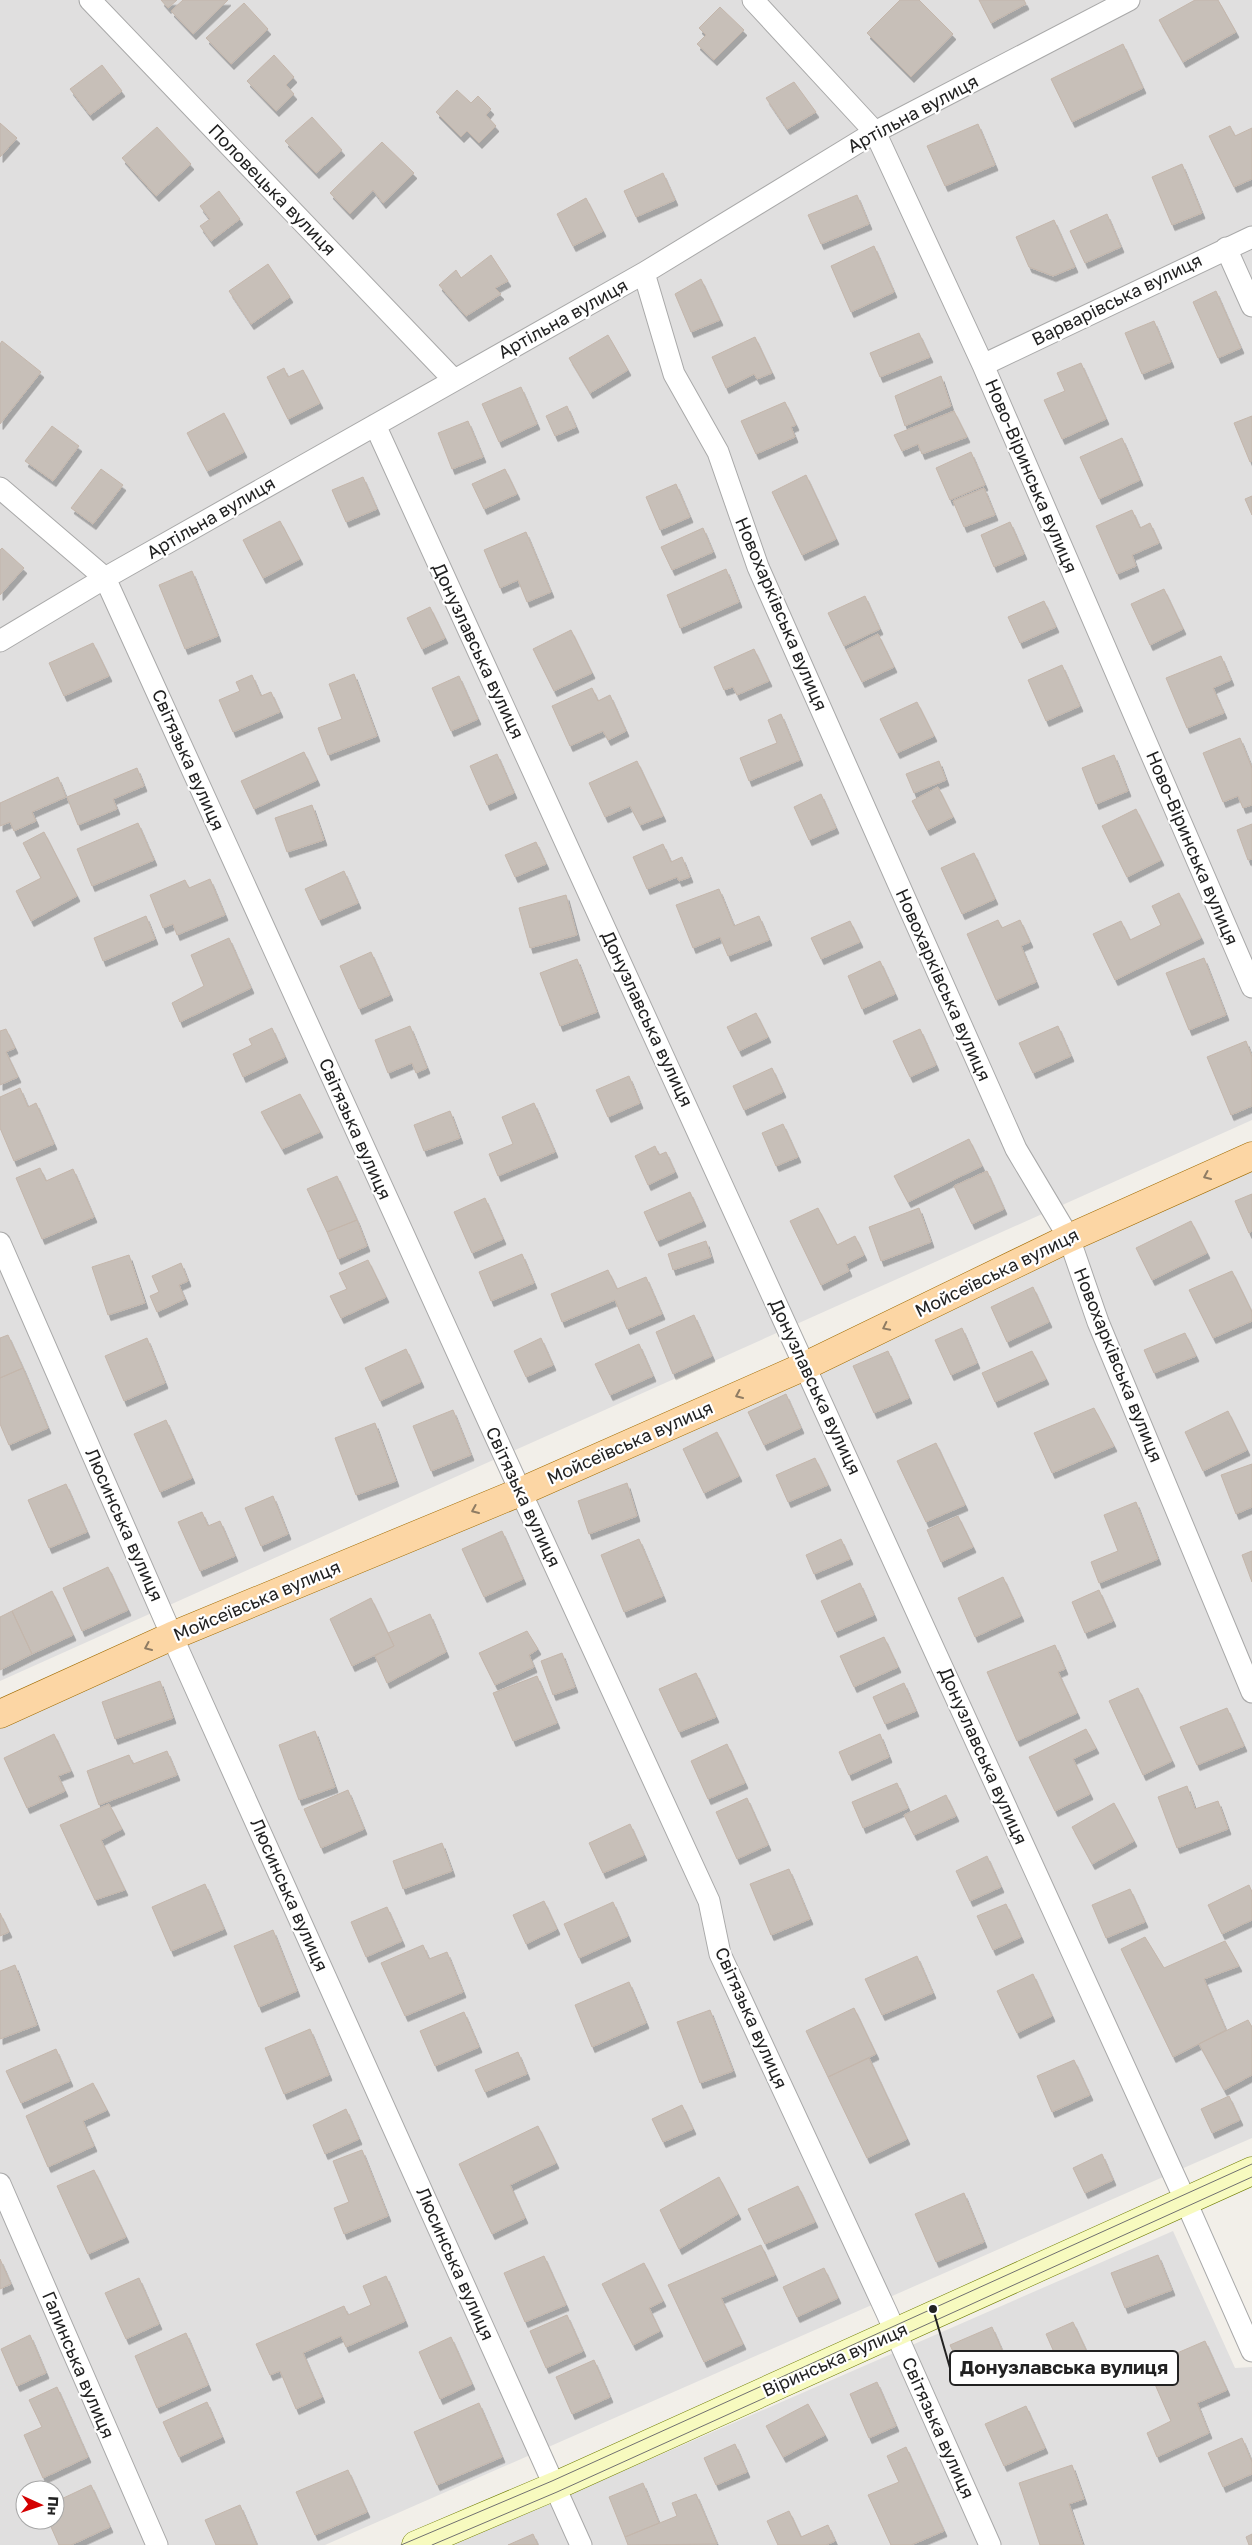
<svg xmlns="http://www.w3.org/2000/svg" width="1252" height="2545" font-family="'Golos Text',sans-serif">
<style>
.residential{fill:#e0dfdf;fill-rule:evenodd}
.building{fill:#c7bfb8;stroke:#c4b6ab;filter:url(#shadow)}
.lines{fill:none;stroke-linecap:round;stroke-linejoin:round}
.street-casing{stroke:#a9a9a9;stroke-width:23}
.secondary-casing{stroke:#707d05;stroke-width:29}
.primary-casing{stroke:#a06b00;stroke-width:29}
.street{stroke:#fff;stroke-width:21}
.secondary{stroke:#f7fabf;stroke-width:28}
.primary{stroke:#fcd6a4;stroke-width:28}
.tram{stroke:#707070;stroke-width:1}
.oneway{stroke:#8f7c63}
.labels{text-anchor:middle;stroke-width:4.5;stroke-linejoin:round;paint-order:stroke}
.street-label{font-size:18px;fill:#222;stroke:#fff}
.leader{fill:none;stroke:#222;stroke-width:2}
.callout-dot{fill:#222;stroke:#fff;stroke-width:2}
.callout{fill:#fff;stroke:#222;stroke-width:2}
.callout-label{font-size:19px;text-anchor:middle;font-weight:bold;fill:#222}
</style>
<defs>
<filter id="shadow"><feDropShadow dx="3" dy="5.5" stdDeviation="0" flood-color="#0004"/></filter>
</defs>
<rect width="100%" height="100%" fill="#f2efe9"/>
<path class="residential" d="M0 0H1252V1120L0 1681Z
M1252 1171V2138L325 2545H0V1725ZM25 2490H55V2520H25Z
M1173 2231 1235 2368 1252 2367V2545H454Z"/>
<path class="building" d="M161 0H177L168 8Z
M183 0H228L193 34 171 11Z
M900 0H919L953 34 911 77 867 33Z
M979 0H1024L1026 4 991 23Z
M1195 0H1218L1236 32 1183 62 1159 20Z
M244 3 268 29 231 64 206 38Z
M720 7 744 30 714 60 697 44 706 35 699 28Z
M1123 44 1143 88 1072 122 1051 79Z
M274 55 294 77 286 85 294 94 276 111 247 81Z
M102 65 122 91 90 115 70 89Z
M794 82 816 112 787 129 766 98Z
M457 90 471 103 478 96 491 109 486 115 496 126 479 143 467 131 461 137 436 112Z
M312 117 342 150 316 173 285 141Z
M0 123 17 138 0 157Z
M978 124 995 165 945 186 927 146Z
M1230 126 1235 136 1252 128V179L1234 187 1209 136Z
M157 127 191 164 156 196 122 158Z
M382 142 414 173 383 203 373 190 350 214 330 193Z
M1182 164 1202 213 1172 225 1152 177Z
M663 173 675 200 636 217 624 191Z
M219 191 240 219 211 241 200 226 210 219 200 206Z
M857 195 869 224 821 244 808 215Z
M586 198 603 231 573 246 557 214Z
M1107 214 1121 247 1085 263 1070 231Z
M1054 220 1075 267 1053 276 1029 267 1016 237Z
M874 246 894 292 851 312 831 266Z
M491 255 508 281 495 288 501 294 466 316 439 285 456 270 461 278Z
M268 264 290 297 251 324 229 291Z
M701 279 720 320 691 332 675 294Z
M1216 291 1241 348 1218 358 1193 302Z
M1154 321 1171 362 1142 374 1125 333Z
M919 333 930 357 880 377 870 353Z
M608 335 628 370 590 393 569 358Z
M755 337 772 373 757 379 754 374 726 388 712 357Z
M2 341 41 372 0 424V344Z
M1081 363 1106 419 1062 439 1044 400 1065 391 1057 373Z
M284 368 288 377 303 370 320 403 288 419 267 377Z
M941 376 951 406 905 426 895 396Z
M521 387 537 424 499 442 482 404Z
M785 402 796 425 791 427 795 437 756 454 741 421Z
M567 406 576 427 555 436 546 416Z
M954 411 967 437 922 454 918 444 902 451 894 435Z
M224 413 244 452 207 471 187 433Z
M1252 416V461L1250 462 1234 423Z
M468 421 483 457 452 469 438 433Z
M52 426 79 446 53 481 25 461Z
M1122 438 1140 480 1099 499 1080 457Z
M971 452 985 485 950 500 936 468Z
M101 469 123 485 93 524 71 508Z
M505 469 517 494 484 509 472 484Z
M806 475 836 539 802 555 772 492Z
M363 477 377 509 346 522 332 490Z
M676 484 690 517 660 530 646 497Z
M984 488 995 515 964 527 953 501Z
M1252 496V515L1245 499Z
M1132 510 1140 528 1150 523 1159 543 1132 555 1136 566 1117 574 1096 526Z
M280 521 300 559 263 578 243 540Z
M1010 522 1024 554 994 567 981 535Z
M703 528 713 552 672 570 661 547Z
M526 532 551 592 527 602 518 580 500 588 484 550Z
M2 548 24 568 0 595V550Z
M726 569 739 602 680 628 667 595Z
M192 571 218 636 185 649 159 585Z
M1164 589 1183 629 1150 645 1131 604Z
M865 596 880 629 844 646 828 613Z
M1044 601 1056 627 1020 643 1008 617Z
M430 607 445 638 422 649 407 618Z
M571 630 592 673 554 691 533 649Z
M878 634 894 667 862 682 846 650Z
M93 643 109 676 64 696 49 663Z
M754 649 769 681 737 695 733 687 724 690 714 667Z
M1221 656 1231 680 1213 688 1224 713 1187 728 1166 678Z
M1062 665 1080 706 1046 721 1028 680Z
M354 674 377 736 328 755 318 728 342 719 329 684Z
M252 675 261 696 271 692 280 712 233 732 219 700 240 691 236 682Z
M459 676 478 719 451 731 432 688Z
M592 688 598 701 610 695 626 731 608 740 603 731 570 746 552 706Z
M917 702 934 736 897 753 880 719Z
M781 714 800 760 749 781 740 758 777 743 768 720Z
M1240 738 1252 768V805L1243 808 1238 796 1223 802 1203 753Z
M304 752 317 780 254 809 241 781Z
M497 754 514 793 487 805 470 766Z
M1114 755 1128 791 1096 804 1082 768Z
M637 761 663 816 640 825 630 806 605 817 589 783Z
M939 761 946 780 914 793 906 774Z
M137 768 144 786 113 799 117 809 78 825 67 797Z
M58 777 66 797 32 812 36 821 14 831 10 822 0 826V803Z
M938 787 953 817 927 830 912 801Z
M821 794 836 828 809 840 794 807Z
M312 805 324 840 287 852 275 818Z
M1136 809 1161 860 1127 877 1102 826Z
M138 823 154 860 92 886 77 849Z
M1252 824V859L1248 860 1237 830Z
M44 832 77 896 31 921 16 891 41 878 23 843Z
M536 842 546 864 515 877 505 855Z
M663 844 671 862 682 857 690 877 679 881 677 877 647 889 633 857Z
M974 853 995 899 962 914 941 868Z
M344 871 358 903 319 920 305 889Z
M210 879 225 915 177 935 173 924 163 928 150 895 185 880 189 888Z
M719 889 734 926 759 916 769 940 728 956 720 937 693 948 676 905Z
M1179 893 1201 938 1115 980 1093 934 1121 921 1130 940 1161 925 1152 906Z
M566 895 577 935 530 948 519 908Z
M146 916 155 939 103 961 94 938Z
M998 920 1002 928 1020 920 1030 942 1021 946 1036 982 996 1000 967 934Z
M850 921 860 942 821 959 811 938Z
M229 938 251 988 180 1022 172 1003 204 986 191 955Z
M371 952 390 995 359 1009 340 966Z
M1204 958 1226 1015 1189 1030 1166 973Z
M577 959 597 1012 560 1026 540 973Z
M880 961 895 994 862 1009 848 976Z
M756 1013 768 1037 739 1051 727 1027Z
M410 1026 427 1068 416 1073 412 1063 388 1073 375 1040Z
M1058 1026 1071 1056 1033 1073 1019 1043Z
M272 1028 285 1057 243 1077 233 1054 252 1045 249 1039Z
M6 1029 15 1048 6 1052 18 1077 0 1085V1031Z
M920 1029 936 1065 910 1077 893 1041Z
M1246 1041 1252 1057V1106L1231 1115 1207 1057Z
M772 1068 783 1092 744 1110 733 1086Z
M629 1076 640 1103 608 1117 596 1090Z
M20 1088 28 1107 36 1103 54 1144 14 1161 0 1128V1097Z
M300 1094 320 1132 282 1149 261 1112Z
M534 1103 555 1152 498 1176 489 1154 513 1144 502 1117Z
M450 1111 460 1138 424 1151 414 1125Z
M783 1124 798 1157 776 1166 762 1133Z
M969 1139 982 1166 908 1202 894 1176Z
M655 1146 659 1155 666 1152 675 1172 648 1185 635 1156Z
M40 1168 46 1181 73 1169 94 1217 42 1239 16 1178Z
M987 1171 1004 1209 972 1224 954 1186Z
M337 1176 357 1220 327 1232 307 1189Z
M690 1192 703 1221 657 1241 644 1212Z
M1252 1194V1231L1249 1233 1235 1201Z
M485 1198 503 1239 472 1253 454 1212Z
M818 1208 837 1245 855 1236 864 1255 846 1264 849 1271 821 1285 790 1221Z
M919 1208 931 1242 881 1261 869 1227Z
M357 1220 367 1246 338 1259 327 1232Z
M1191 1221 1207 1253 1152 1280 1136 1248Z
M706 1241 711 1257 673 1270 668 1254Z
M522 1254 534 1283 491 1301 479 1272Z
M129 1255 145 1303 108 1315 92 1267Z
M368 1260 386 1297 341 1318 330 1296 347 1289 339 1273Z
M181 1263 188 1281 179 1285 185 1299 157 1312 150 1296 159 1292 152 1276Z
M608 1270 617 1289 646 1277 662 1314 627 1329 615 1300 562 1322 551 1294Z
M1232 1271 1252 1312V1321L1213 1338 1189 1290Z
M1033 1287 1049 1322 1007 1342 991 1307Z
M694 1315 712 1356 673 1374 656 1332Z
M962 1328 977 1363 951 1375 935 1340Z
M1185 1333 1196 1356 1154 1373 1144 1350Z
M8 1335 23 1368 0 1378V1338Z
M147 1338 165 1383 124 1401 105 1356Z
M541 1338 553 1365 526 1377 514 1351Z
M639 1344 653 1376 610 1395 595 1364Z
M406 1349 421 1382 380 1401 365 1368Z
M888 1351 909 1398 874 1413 853 1366Z
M1032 1351 1046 1379 995 1402 982 1373Z
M23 1368 48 1428 9 1445 0 1424V1378Z
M786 1394 801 1428 764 1445 748 1412Z
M1094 1408 1114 1446 1052 1473 1034 1433Z
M453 1410 471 1455 431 1471 413 1426Z
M1228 1411 1247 1450 1203 1471 1185 1432Z
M166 1420 192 1478 160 1492 134 1434Z
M375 1423 396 1481 356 1495 335 1438Z
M717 1432 739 1476 704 1493 683 1449Z
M936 1443 965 1505 926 1522 897 1461Z
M815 1458 828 1485 788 1502 776 1475Z
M1252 1464V1507L1236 1514 1221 1475Z
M627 1483 637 1516 589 1534 578 1501Z
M66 1484 87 1532 49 1548 28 1500Z
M273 1496 288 1534 261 1546 245 1508Z
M1136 1502 1158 1559 1099 1583 1091 1562 1118 1551 1104 1515Z
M202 1512 208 1526 220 1521 235 1556 200 1571 178 1522Z
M958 1516 973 1547 941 1562 927 1530Z
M502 1531 523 1579 484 1597 462 1549Z
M639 1539 663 1596 624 1612 601 1555Z
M841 1539 850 1559 814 1574 806 1555Z
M1252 1551V1582L1242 1555Z
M108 1567 128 1610 82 1631 63 1588Z
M1003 1577 1021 1616 975 1637 958 1598Z
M860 1583 874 1615 835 1632 821 1601Z
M1099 1590 1113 1621 1085 1633 1072 1602Z
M52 1591 73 1635 32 1654 12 1611Z
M371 1598 394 1646 352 1666 330 1619Z
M12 1611 32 1654 0 1670V1617Z
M430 1614 446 1652 387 1683 375 1656 394 1646 388 1633Z
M527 1631 538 1649 529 1655 534 1667 495 1685 479 1653Z
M884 1637 898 1667 854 1687 840 1656Z
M1055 1645 1065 1669 1058 1672 1077 1713 1017 1741 987 1672Z
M562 1653 575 1687 553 1695 541 1661Z
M696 1673 716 1717 679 1732 659 1689Z
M537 1676 557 1723 513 1741 493 1693Z
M160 1681 173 1718 115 1739 102 1702Z
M904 1683 916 1711 885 1724 873 1697Z
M1138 1688 1172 1761 1143 1775 1109 1701Z
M1227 1708 1244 1746 1197 1765 1180 1727Z
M1086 1729 1096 1748 1073 1759 1090 1794 1055 1811 1029 1757Z
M315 1731 335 1787 299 1800 279 1745Z
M54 1734 71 1771 58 1776 65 1791 27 1808 4 1758Z
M880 1734 889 1757 849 1775 839 1752Z
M727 1744 745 1783 708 1799 691 1761Z
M167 1751 177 1775 99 1805 87 1771 129 1755 133 1764Z
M897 1783 908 1808 863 1828 852 1802Z
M1187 1786 1195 1809 1218 1801 1228 1829 1177 1848 1158 1797Z
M348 1790 364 1829 321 1848 304 1809Z
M946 1795 956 1816 914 1835 904 1815Z
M747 1798 768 1845 737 1859 716 1812Z
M1114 1803 1134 1841 1092 1864 1072 1827Z
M109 1804 122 1829 101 1840 125 1890 95 1900 60 1825Z
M630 1824 644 1855 603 1873 589 1843Z
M442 1843 452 1871 403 1889 393 1861Z
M987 1856 1001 1887 970 1901 956 1871Z
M789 1869 810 1919 771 1935 750 1884Z
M205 1884 224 1929 171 1951 152 1907Z
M1249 1885 1252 1892V1920L1222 1934 1208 1905Z
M1130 1889 1145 1922 1106 1938 1092 1905Z
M544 1901 557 1929 526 1944 513 1915Z
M613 1902 628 1936 579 1958 564 1924Z
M1006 1904 1021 1937 993 1950 977 1916Z
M387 1907 402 1941 366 1957 351 1922Z
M0 1913 9 1932 0 1936Z
M273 1930 297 1991 259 2007 234 1946Z
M1145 1937 1164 1968 1225 1941 1239 1966 1204 1979 1226 2030 1173 2057 1121 1949Z
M423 1945 429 1959 447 1952 463 1992 405 2016 381 1963Z
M917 1956 933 1993 882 2015 865 1979Z
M15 1965 37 2025 0 2039V1971Z
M1033 1974 1052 2016 1017 2033 997 1991Z
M629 1982 646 2023 592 2047 575 2005Z
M854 2008 876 2054 828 2077 806 2031Z
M710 2010 733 2071 700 2083 677 2022Z
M464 2012 479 2047 435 2066 420 2031Z
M1248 2020 1252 2027V2075L1224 2090 1199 2044Z
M310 2029 329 2075 284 2094 265 2048Z
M56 2049 70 2081 21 2103 6 2071Z
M518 2052 527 2074 485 2092 475 2070Z
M869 2058 907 2139 867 2158 828 2077Z
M1074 2060 1090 2095 1052 2112 1037 2076Z
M93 2083 107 2110 83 2121 94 2146 48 2167 26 2116Z
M1229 2096 1240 2120 1212 2133 1201 2109Z
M682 2105 693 2129 663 2142 652 2119Z
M346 2109 359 2139 325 2154 313 2125Z
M538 2126 556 2163 510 2185 525 2218 492 2234 459 2164Z
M362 2150 388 2216 344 2234 334 2208 349 2202 333 2161Z
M1102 2154 1113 2180 1085 2193 1073 2168Z
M94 2170 126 2237 88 2254 57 2186Z
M719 2177 738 2214 679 2249 660 2210Z
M798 2186 815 2222 765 2244 748 2209Z
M964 2193 984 2242 936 2262 915 2214Z
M761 2245 775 2275 721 2298 743 2344 704 2362 668 2285Z
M1158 2255 1172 2290 1125 2308 1111 2273Z
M544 2256 566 2305 525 2322 504 2273Z
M0 2259 11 2284 0 2289Z
M644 2263 663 2301 649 2308 660 2331 633 2345 602 2284Z
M824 2268 838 2298 797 2317 783 2287Z
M386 2276 405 2321 346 2347 341 2336 303 2353 322 2397 296 2409 280 2371 270 2375 256 2344 344 2306 348 2315 371 2305 363 2286Z
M139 2278 159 2324 126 2339 105 2293Z
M567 2315 583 2351 546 2368 530 2331Z
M1073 2322 1093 2365 1065 2377 1046 2334Z
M992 2327 1005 2357 964 2375 950 2345Z
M186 2333 208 2385 157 2408 135 2356Z
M30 2335 46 2373 17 2386 1 2349Z
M451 2337 472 2384 440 2399 419 2352Z
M1205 2341 1227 2390 1197 2403 1209 2433 1157 2457 1147 2433 1171 2421 1147 2366Z
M594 2360 610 2397 572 2414 556 2377Z
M877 2382 896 2426 869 2438 850 2394Z
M57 2387 88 2457 43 2478 24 2435 42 2427 29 2400Z
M207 2402 222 2437 179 2457 163 2422Z
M479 2403 502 2457 437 2485 414 2432Z
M808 2404 825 2435 783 2457 766 2426Z
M1026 2406 1045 2448 1004 2466 985 2424Z
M1242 2438 1252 2462V2474L1223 2487 1208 2453Z
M735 2444 747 2472 716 2485 704 2458Z
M906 2447 944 2531 911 2545H891L868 2495 899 2482 887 2456Z
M1072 2465 1084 2499 1069 2504 1083 2545H1040L1019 2483Z
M348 2470 367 2512 315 2535 296 2492Z
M643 2483 659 2523 625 2537 609 2497Z
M91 2485 110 2527 71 2545H59L48 2520H55V2502Z
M696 2494 717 2544 628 2545 625 2537 677 2516 672 2503Z
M240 2505 257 2545H216L205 2520Z
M789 2511 801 2537 828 2525 835 2541 826 2545H778L767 2521Z
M533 2534 538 2545H508Z
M1252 2534V2545H1249L1246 2537Z"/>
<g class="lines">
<g class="street-casing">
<path id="street" d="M90 0 454 380
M753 0 875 132 983 365 1252 987
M1226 248 1252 306
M644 273 674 374 718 452 758 567 1016 1149 1069 1238 1098 1322 1252 1692
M983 365 1252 237
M375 425 1183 2195 1252 2351
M0 488 105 578 513 1475 709 1901 720 1954 886 2311 990 2545
M0 641 105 578 644 273 875 132 1129 0
M0 1243 172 1636 581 2545
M0 2184 157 2545"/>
</g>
<g class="secondary-casing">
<path id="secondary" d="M416 2545 555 2486 1252 2171"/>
</g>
<g class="primary-casing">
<path id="primary" d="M0 1714 172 1636 520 1492 805 1366 1069 1238 1252 1156"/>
</g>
<use href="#street" class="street"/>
<use href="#secondary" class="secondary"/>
<use href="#primary" class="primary"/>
<path class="tram" d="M401 2545 552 2481 1252 2164
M432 2545 557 2492 1252 2177"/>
</g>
<defs><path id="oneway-chevron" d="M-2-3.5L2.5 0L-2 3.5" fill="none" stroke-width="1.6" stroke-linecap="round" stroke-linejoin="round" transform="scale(1.25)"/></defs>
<g class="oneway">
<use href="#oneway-chevron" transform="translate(1207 1176) rotate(156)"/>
<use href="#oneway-chevron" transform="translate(886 1327) rotate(154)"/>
<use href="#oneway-chevron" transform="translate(739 1395) rotate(156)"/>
<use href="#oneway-chevron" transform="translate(475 1510) rotate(157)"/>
<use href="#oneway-chevron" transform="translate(148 1647) rotate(156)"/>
</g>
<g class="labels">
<g class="street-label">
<text transform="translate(913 114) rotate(-28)" y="6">Артільна вулиця</text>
<text transform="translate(272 190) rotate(46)" y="6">Половецька вулиця</text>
<text transform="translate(1117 300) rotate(-26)" y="6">Варварівська вулиця</text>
<text transform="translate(563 319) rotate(-29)" y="6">Артільна вулиця</text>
<text transform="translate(1031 476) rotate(67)" y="6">Ново-Віринська вулиця</text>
<text transform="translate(211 518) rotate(-30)" y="6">Артільна вулиця</text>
<text transform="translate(781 614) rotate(67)" y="6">Новохарківська вулиця</text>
<text transform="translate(478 651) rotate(65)" y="6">Донузлавська вулиця</text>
<text transform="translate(188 760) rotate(66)" y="6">Світязька вулиця</text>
<text transform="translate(1192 848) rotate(67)" y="6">Ново-Віринська вулиця</text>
<text transform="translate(943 985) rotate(66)" y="6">Новохарківська вулиця</text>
<text transform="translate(647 1019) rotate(65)" y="6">Донузлавська вулиця</text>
<text transform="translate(355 1129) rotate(66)" y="6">Світязька вулиця</text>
<text transform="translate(997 1273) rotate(-26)" y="6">Мойсеївська вулиця</text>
<text transform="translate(1118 1365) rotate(68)" y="6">Новохарківська вулиця</text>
<text transform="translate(815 1387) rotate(65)" y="6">Донузлавська вулиця</text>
<text transform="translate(630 1443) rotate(-24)" y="6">Мойсеївська вулиця</text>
<text transform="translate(523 1497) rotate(65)" y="6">Світязька вулиця</text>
<text transform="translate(124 1525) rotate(66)" y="6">Люсинська вулиця</text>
<text transform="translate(257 1601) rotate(-23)" y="6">Мойсеївська вулиця</text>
<text transform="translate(983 1756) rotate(66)" y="6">Донузлавська вулиця</text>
<text transform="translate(289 1895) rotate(66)" y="6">Люсинська вулиця</text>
<text transform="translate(751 2018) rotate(66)" y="6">Світязька вулиця</text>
<text transform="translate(455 2264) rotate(66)" y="6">Люсинська вулиця</text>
<text transform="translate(835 2360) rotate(-24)" y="6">Віринська вулиця</text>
<text transform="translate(78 2365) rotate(67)" y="6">Галинська вулиця</text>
<text transform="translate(938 2428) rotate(66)" y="6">Світязька вулиця</text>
</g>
</g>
<path class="leader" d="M933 2309L950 2368"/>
<circle class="callout-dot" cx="933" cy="2309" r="5"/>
<rect class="callout" x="950" y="2351" width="228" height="34" rx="5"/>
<g class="callout-label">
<text x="1064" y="2374">Донузлавська вулиця</text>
</g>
<g transform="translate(40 2505) rotate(93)"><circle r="24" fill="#ffffff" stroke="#a7a7a7"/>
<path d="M0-4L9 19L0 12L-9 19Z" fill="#d40000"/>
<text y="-8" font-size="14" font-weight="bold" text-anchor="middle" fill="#222222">Пн</text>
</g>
</svg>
